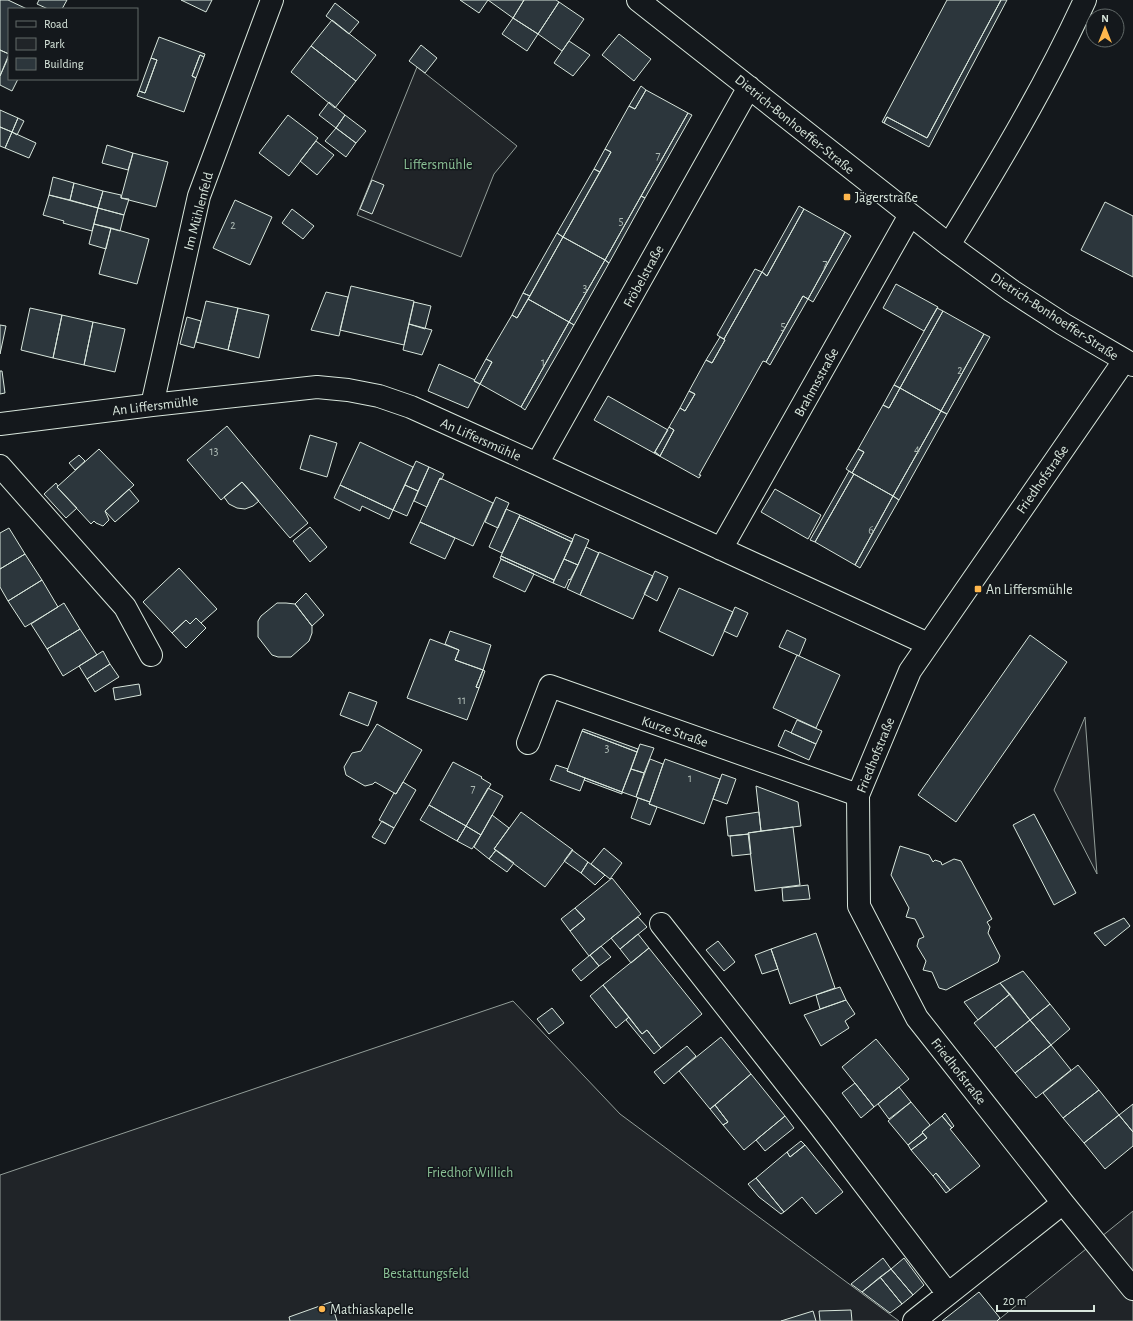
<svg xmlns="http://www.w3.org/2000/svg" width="1133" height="1321" font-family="'Alegreya Sans',sans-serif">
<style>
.green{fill:#202428;stroke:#939e99}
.building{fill:#2c363c;stroke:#d8e6dc}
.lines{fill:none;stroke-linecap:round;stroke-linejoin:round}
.minor-casing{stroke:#d8e6dc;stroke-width:24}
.minor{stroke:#14181c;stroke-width:22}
.poi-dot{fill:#ffb74d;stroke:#14181c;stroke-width:1.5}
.labels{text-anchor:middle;stroke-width:3;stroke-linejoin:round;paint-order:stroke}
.number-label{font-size:12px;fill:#adbab4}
.street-label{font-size:14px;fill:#d8e6dc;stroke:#14181c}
.park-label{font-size:14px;fill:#8ac095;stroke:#14181c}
.poi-label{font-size:14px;fill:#d8e6dc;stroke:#14181c;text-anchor:start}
</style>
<rect width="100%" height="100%" fill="#14181c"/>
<path class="green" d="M417 67 517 146 494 174 461 257 357 215Z
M1085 717 1097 874 1054 790Z
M513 1001 620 1114 899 1321H0V1175Z
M1133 1211V1321H997Z"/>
<path class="building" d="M0 0H8L27 9H9V54L0 50Z
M39 0H67L62 9H48L37 4Z
M181 0H212L206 12Z
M460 0H488L479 13Z
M488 0H524L513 18Z
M524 0H556L559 2 538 34 513 18Z
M947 0H1001L927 138 887 117 884 123 882 122Z
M1001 0H1007L929 147 884 123 887 117 927 138Z
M559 2 584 19 562 51 538 34Z
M335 3 359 22 349 34 326 16Z
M513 18 538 34 527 51 502 34Z
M332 20 376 55 356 81 311 46Z
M619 34 651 59 634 81 602 55Z
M159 37 205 54 204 57 200 55 192 76 196 78 184 112 137 96 139 91 145 93 157 60 151 58Z
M569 41 590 55 573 76 554 63Z
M421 45 437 58 425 73 409 61Z
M311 46 356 81 335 108 291 72Z
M0 50 9 54 0 76Z
M200 55 204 57 196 78 192 76Z
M9 56V79H18L12 91 0 85V76Z
M151 58 157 60 145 93 139 91Z
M641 86 646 90 635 109 629 106Z
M646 90 688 113 605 260 563 237 611 152 605 149 629 106 635 109Z
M329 102 345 115 336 128 319 115Z
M0 110 18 118 12 132 0 127Z
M688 113 692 115 645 198 641 196Z
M288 115 318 138 289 176 259 153Z
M345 115 366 131 356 143 336 128Z
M18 118 24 121 17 135 12 132Z
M0 127 12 132 5 148 0 146Z
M336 128 356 143 346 157 325 141Z
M12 132 36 143 29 158 5 148Z
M316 141 334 155 317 175 300 161Z
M107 145 133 153 128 170 102 163Z
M605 149 611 152 600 172 594 169Z
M133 153 168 162 156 207 121 198Z
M594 169 600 172 563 237 557 233Z
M53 177 74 183 70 200 49 195Z
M372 180 384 185 372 214 360 209Z
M74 183 103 191 98 208 70 200Z
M103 191 121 195V198L129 199 124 215 98 208Z
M49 195 98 208 92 231 63 223 64 221 43 215Z
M641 196 645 198 609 263 605 260Z
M235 200 272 217 250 265 213 248Z
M1105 202 1133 216V277L1081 250Z
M799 206 804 209 767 276 762 272Z
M98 208 124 215 120 231 94 224Z
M292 209 314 226 303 239 282 223Z
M804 209 845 232 808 299 803 296 766 362 763 361 699 475H701L699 478 654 453 655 452 660 456 674 430 669 427 680 408 685 411 695 394 689 391 706 360 712 363 725 340 724 339 762 272 767 276Z
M94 224 111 228 106 249 89 244Z
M111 228 149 239 137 284 99 274Z
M845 232 851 236 813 302 808 299Z
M557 233 563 237 530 296 523 293Z
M563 237 605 260 569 322 528 299Z
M605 260 609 263 574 325 569 322Z
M755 269 762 272 724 339 717 335Z
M896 284 938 307 924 331 883 308Z
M351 286 414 301 404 345 340 330Z
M326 292 348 297 339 336 311 330Z
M523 293 530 296 517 318 512 315Z
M803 296 808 299 770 365 766 362Z
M528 299 569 322 521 407 480 384 492 362 486 359 512 315 517 318Z
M206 301 238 308 228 350 196 342Z
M414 302 431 306 425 329 409 324Z
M30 308 62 315 53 358 21 350Z
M238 308 269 315 259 358 228 350Z
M937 308 943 311 900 388 894 385Z
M943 311 984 334 941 411 900 388Z
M62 315 93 322 84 365 53 358Z
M187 317 201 321 194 348 180 344Z
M93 322 125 329 115 372 84 365Z
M569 322 574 325 525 410 521 407Z
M409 324 432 330 422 355 403 350Z
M0 325 6 326 0 354Z
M984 334 990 337 947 414 941 411Z
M720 337 725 340 712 363 706 360Z
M486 359 492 362 480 384 474 381Z
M439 364 475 380 474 381 480 384 468 408 428 391Z
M0 371H2L5 393 0 394Z
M894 385 900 388 889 408 883 405Z
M900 388 941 411 893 496 852 473 864 452 858 449 883 405 889 408Z
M689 391 695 394 685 411 680 408Z
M608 396 668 430 654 453 594 420Z
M941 411 947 414 899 500 893 496Z
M227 426 308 523 290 538 242 482 221 500 187 460Z
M669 427 674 430 660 456 655 452Z
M310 435 337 443 327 477 300 469Z
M360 442 413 467 393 510 340 485Z
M99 449 134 485 105 511 109 520 103 526 96 523 94 521 91 524 57 487Z
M858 449 864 452 852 473 846 469Z
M79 455 85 461 75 470 69 463Z
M416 461 429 467 418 491 405 485Z
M429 467 444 474 441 480 440 478 427 507 414 501Z
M849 471 854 474 815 542 810 540Z
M854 474 893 496 855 565 815 542Z
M440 478 493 503 473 546 420 522Z
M242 482 259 501 253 506 245 509 237 508 229 504 224 497Z
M56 483 58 486 57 487 77 508 66 518 44 494Z
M340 485 393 510 389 519 362 506 360 511 334 498Z
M405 485 418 491 407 516 393 510Z
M129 489 139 501 115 522 105 511Z
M775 489 821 515 808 539 761 512Z
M893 496 899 500 860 568 855 565Z
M496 497 509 503 498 528 485 522Z
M506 509 520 515 502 553 489 547Z
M520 515 573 539 572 542 519 517Z
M519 517 572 542 554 580 501 556Z
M420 522 455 538 445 559 410 543Z
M310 527 327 547 310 562 293 541Z
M9 528 25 554 0 569V533Z
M575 534 589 540 578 565 564 559Z
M586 547 599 553 580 595 567 589Z
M599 552 653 576 633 619 580 595Z
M25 554 42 580 8 601 0 587V569Z
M501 556 554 580 553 583 501 559 500 558Z
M501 559 534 574 525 592 493 577Z
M564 559 578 565 570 580 569 579 565 588 553 583Z
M179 568 217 609 201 623 196 618 190 624 186 620 172 633 143 602Z
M655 571 668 577 657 601 644 594Z
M42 580 58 607 25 627 8 601Z
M679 588 733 612 713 656 659 631Z
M306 593 324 615 312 626 295 604Z
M64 603 80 629 47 649 31 624Z
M277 603H286L295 604 312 626V633L309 641 291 657H278L272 655 258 637V621L261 616Z
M735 607 748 613 737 637 724 631Z
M196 618 206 628 186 648 172 633 186 620 190 624Z
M80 629 97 655 63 676 47 649Z
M787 630 806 639 799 656 779 647Z
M450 631 491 645 483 670 455 660 459 650 445 644Z
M1030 635 1067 662 956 822 918 795Z
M430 639 459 650 455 660 483 670 476 687 479 688 467 720 407 698Z
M103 651 110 664 87 679 79 666Z
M797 655 840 675 816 728 773 708Z
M110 664 119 677 95 692 87 679Z
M483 670 485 671 479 688 476 687Z
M139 684 141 695 115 700 113 688Z
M349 692 377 702 368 726 340 715Z
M797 720 822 731 816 744 791 733Z
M377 724 422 750 396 794 375 782 373 784 365 786 346 775 344 767 352 753 361 751Z
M583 729 638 749 637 752 582 731Z
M785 730 816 744 809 760 778 746Z
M582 731 637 752 622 792 567 771Z
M640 744 654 748 644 773 631 769Z
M650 759 663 764 650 802 636 797Z
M665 759 720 779 704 824 649 804Z
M453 762 482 777 481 778 491 784 466 826 429 805Z
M556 765 568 769 567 771 585 778 580 791 550 780Z
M631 769 644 773 636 797 622 792Z
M722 774 736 779 727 804 713 799Z
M585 778 622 792V794L584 780Z
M403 782 416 790 394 828 379 820 394 793 396 794Z
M756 786 798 802 801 826 761 831Z
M488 788 503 796 481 835 466 826Z
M638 798 650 802 649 804 657 807 650 825 631 818Z
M429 805 466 826 457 841 420 820Z
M521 812 573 850 545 887 494 849Z
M759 812 761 831 748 833 749 834 728 836 726 817Z
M1034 814 1076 893 1054 905 1013 825Z
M492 815 509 828 494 849 496 850 489 859 474 847Z
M382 821 394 828 385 844 372 837Z
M466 826 481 835 472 849 457 841Z
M793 827 800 885 755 891 748 833Z
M749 834 751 854 732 856 730 836Z
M900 846 929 855 933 862 935 860 941 862 942 865 954 859 961 861 992 919 987 922 990 927 988 933 1000 956 998 962 946 990 939 988 932 972 923 970 926 961 917 946 919 939 924 937 915 919 906 917 909 908 891 875Z
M604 848 622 863 610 879 591 864Z
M496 850 514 863 507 872 489 859Z
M572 850 588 862 581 873 564 861Z
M588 862 605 875 595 885 581 873Z
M612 878 641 914 589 956 570 931 585 919 575 908Z
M808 885 810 899 783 901 782 888Z
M575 908 585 919 570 931 561 919Z
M638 917 647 927 620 949 611 938Z
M1124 918 1130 926 1105 946 1094 933Z
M816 933 835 988 790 1004 771 949Z
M638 934 649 948 631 963 620 949Z
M718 941 735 962 724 971 706 950Z
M601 946 611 957 599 966 590 955Z
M649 948 702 1014 661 1048 647 1030 642 1034 603 985Z
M771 949 778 969 762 974 755 955Z
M590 955 599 966 581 981 572 970Z
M1023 971 1050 1004 1030 1020 1000 983Z
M1000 983 1010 994 978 1020 964 1002Z
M603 985 629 1017 616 1028 590 996Z
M840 987 846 1000 820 1009 816 995Z
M1010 994 1030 1020 995 1048 974 1023Z
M846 1000 855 1014 845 1021 849 1028 821 1046 804 1015Z
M1050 1004 1070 1029 1051 1045 1030 1020Z
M552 1008 564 1023 549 1034 537 1019Z
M629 1017 642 1034 647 1030 661 1048 654 1054 626 1020Z
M1030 1020 1051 1045 1015 1073 995 1048Z
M721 1037 751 1074 710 1109 679 1071Z
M876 1039 909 1079 874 1107 842 1067Z
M1051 1045 1071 1070 1036 1098 1015 1073Z
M687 1046 696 1056 664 1084 654 1072Z
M1078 1065 1099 1090 1063 1118 1043 1093Z
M751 1074 785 1116 744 1150 723 1125 728 1122 715 1105Z
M855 1083 874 1107 861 1118 842 1093Z
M899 1087 911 1102 889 1119 878 1104Z
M1099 1090 1119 1115 1084 1143 1063 1118Z
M911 1102 930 1125 922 1132 923 1133 908 1145 888 1121Z
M1133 1104V1132L1119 1115Z
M715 1105 728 1122 723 1125 710 1109Z
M945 1113 954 1126 952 1128 942 1116Z
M1119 1115 1133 1132V1146L1105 1169 1084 1143Z
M785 1116 794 1128 765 1151 756 1140Z
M942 1116 952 1128 950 1129 980 1166 950 1190 936 1173 933 1176 911 1150 927 1138 922 1132Z
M923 1133 927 1138 911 1150 908 1145Z
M801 1141 805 1145 790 1157 787 1152Z
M805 1145 843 1192 816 1214 802 1197 784 1212 756 1178 787 1152 790 1157Z
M936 1173 950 1190 946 1193 933 1176Z
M756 1178 784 1212 781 1214 759 1197 748 1184Z
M883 1258 891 1269 862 1292 851 1284Z
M904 1258 924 1285 913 1295 891 1269Z
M891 1269 913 1295 902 1304 880 1277Z
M880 1277 902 1304 890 1313 862 1292Z
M979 1292 1000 1318 997 1321H942Z
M331 1302 337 1321H290L289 1317Z
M851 1310 852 1321H820L819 1311Z
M813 1311 816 1321H781Z"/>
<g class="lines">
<g class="minor-casing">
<path id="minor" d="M638 0 949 245 1012 291 1063 324 1133 365
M949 245C998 165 1046 85 1085 0
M1124 361 910 671 858 795 859 906 917 1018 1063 1203 1133 1289
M152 405 199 196 272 0
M0 424 152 405 317 387 348 390 379 396 411 407 537 464 928 644
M537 464 749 87
M0 466 125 607 151 655
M721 549 910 215
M528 743 550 686 858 795
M661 924 819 1125 948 1294
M914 1321 1063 1203"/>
</g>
<use href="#minor" class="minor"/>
</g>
<g class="poi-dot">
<rect x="843" y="193" width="8" height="8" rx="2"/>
<rect x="974" y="585" width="8" height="8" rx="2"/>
<circle cx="322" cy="1309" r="4"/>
</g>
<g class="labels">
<g class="number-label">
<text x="658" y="159">7</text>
<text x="621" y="225">5</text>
<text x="233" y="229">2</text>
<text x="825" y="267">7</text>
<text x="585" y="292">3</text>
<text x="783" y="330">5</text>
<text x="543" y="366">1</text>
<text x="960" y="374">2</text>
<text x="917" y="453">4</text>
<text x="214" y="455">13</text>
<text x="871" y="534">6</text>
<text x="462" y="704">11</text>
<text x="607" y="752">3</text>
<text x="690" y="782">1</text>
<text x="473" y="792">7</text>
</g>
<g class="street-label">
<text transform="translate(795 124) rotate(39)" y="5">Dietrich-Bonhoeffer-Straße</text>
<text transform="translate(198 211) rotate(-75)" y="5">Im Mühlenfeld</text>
<text transform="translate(643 276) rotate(-61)" y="5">Fröbelstraße</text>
<text transform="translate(1055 316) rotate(33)" y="5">Dietrich-Bonhoeffer-Straße</text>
<text transform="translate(816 382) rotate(-61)" y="5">Brahmsstraße</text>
<text transform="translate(155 405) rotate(-7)" y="5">An Liffersmühle</text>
<text transform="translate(481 439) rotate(24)" y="5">An Liffersmühle</text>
<text transform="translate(1042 479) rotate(-55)" y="5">Friedhofstraße</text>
<text transform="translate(675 731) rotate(19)" y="5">Kurze Straße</text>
<text transform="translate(875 755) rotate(-68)" y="5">Friedhofstraße</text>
<text transform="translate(959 1071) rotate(52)" y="5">Friedhofstraße</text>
</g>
<g class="park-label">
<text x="438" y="169">Liffersmühle</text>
<text x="470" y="1177">Friedhof Willich</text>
<text x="426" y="1278">Bestattungsfeld</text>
</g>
<g class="poi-label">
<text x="855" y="202">Jägerstraße</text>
<text x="986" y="594">An Liffersmühle</text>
<text x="330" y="1314">Mathiaskapelle</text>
</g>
</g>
<rect x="8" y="8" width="130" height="72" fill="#14181c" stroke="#626a69"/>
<rect x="16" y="21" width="20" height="6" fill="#14181c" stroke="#626a69"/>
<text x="44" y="28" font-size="12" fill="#d8e6dc">Road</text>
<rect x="16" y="38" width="20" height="12" fill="#202428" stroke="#626a69"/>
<text x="44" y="48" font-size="12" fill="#d8e6dc">Park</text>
<rect x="16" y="58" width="20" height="12" fill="#2c363c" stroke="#626a69"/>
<text x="44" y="68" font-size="12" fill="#d8e6dc">Building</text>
<g transform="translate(1105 28)"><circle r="19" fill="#14181c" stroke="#626a69"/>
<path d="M0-3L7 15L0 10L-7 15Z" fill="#ffb74d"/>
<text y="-6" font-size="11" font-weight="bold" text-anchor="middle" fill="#d8e6dc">N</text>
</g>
<path d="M997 1305v6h97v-6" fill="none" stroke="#d8e6dc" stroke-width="2"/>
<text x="1003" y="1305" font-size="12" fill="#d8e6dc" stroke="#14181c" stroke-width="3" paint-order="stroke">20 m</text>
</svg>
